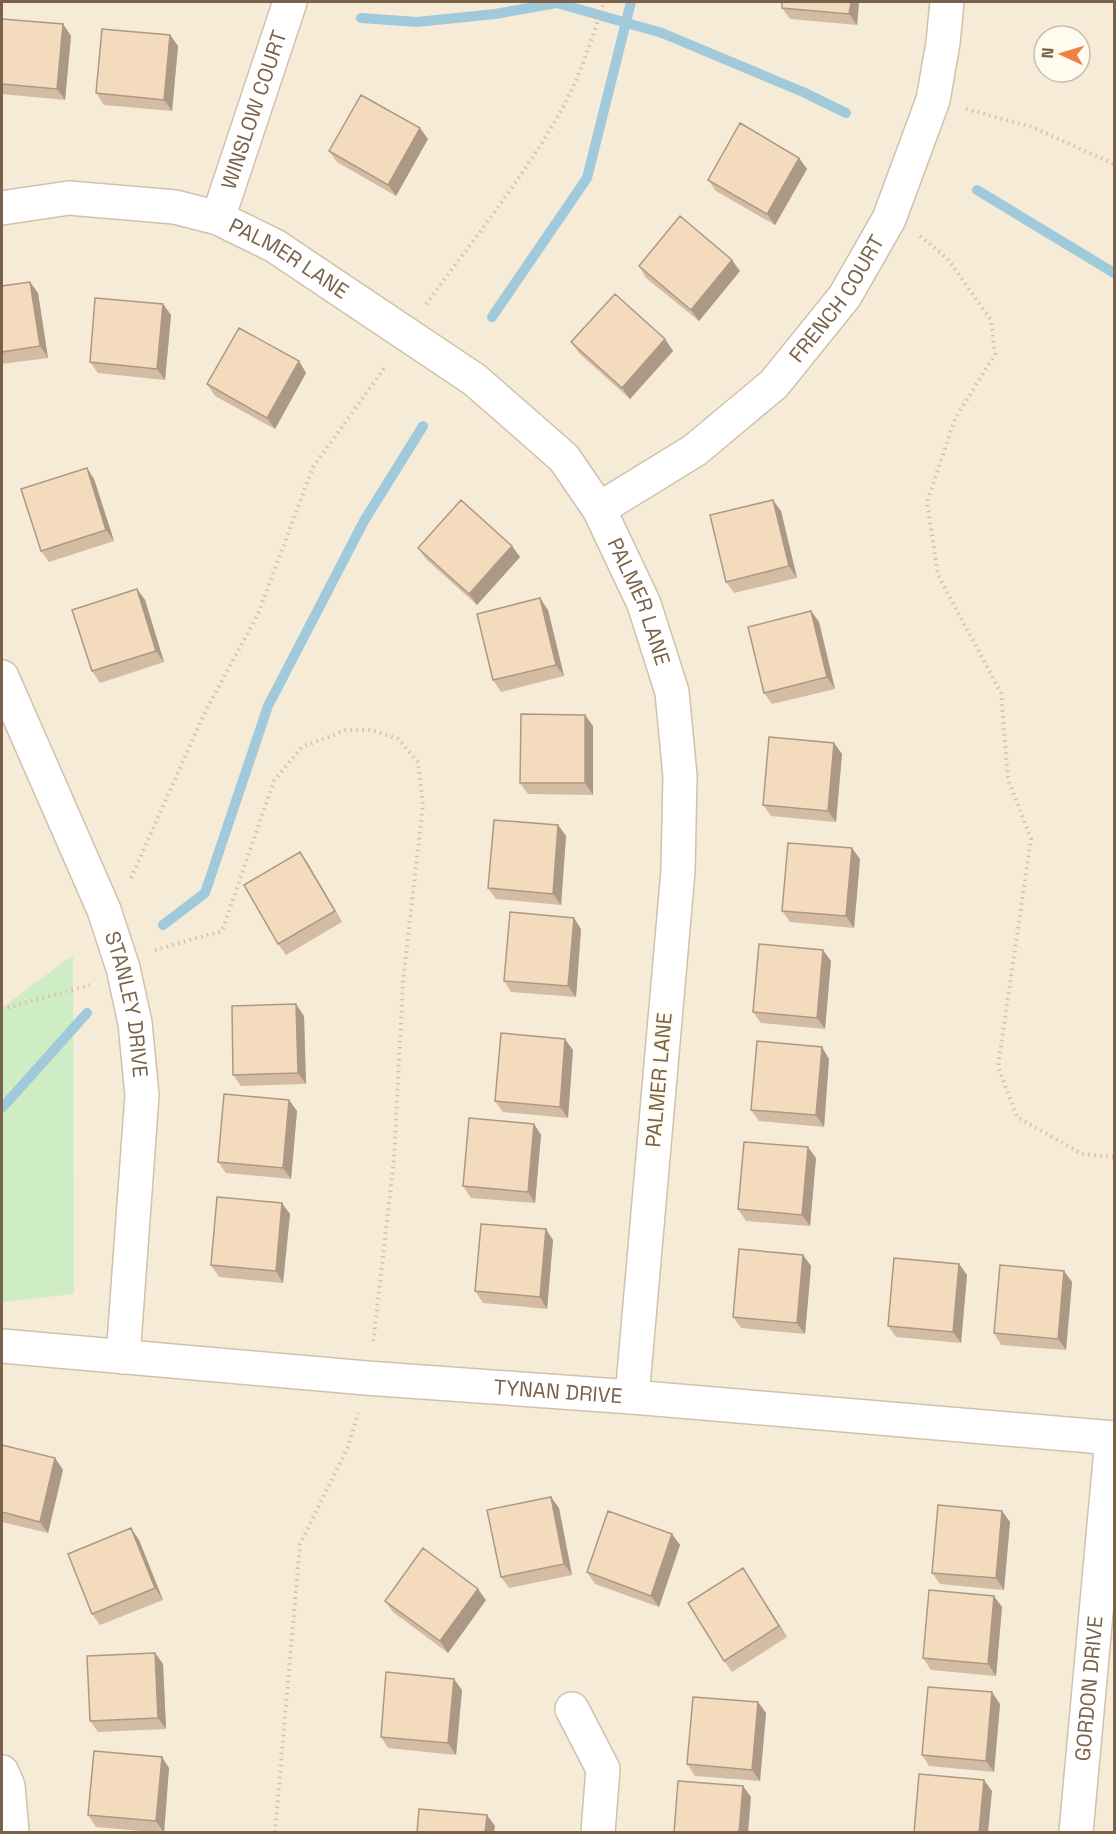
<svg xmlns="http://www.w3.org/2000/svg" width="1116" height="1834" font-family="'Space Grotesk',sans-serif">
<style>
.residential{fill:#f6ebd6;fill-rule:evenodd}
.green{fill:#cfedc5}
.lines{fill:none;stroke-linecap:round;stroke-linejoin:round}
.stream{stroke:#a0cadc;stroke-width:10}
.minor-casing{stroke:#d1c1ac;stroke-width:36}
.path{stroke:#dbbfa0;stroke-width:4;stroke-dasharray:1.5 4.5;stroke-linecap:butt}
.minor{stroke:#fff;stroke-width:33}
.wall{fill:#d3bca3}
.shaded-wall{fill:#ac9985}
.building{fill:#f5dbbe;stroke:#ac9985;stroke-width:1.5}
.labels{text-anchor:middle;stroke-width:4.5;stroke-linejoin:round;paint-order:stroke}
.street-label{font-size:21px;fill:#7a6149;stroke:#fffbef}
</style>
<rect width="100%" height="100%" fill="#fef8e8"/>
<path class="residential" d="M2 2H1114V1832H2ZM1044 36H1080V72H1044Z"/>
<path class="green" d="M73 955 74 1294 2 1302V1008Z"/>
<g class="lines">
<path class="stream" d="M361 18 417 22 495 14 557 3 662 33 803 92 846 113
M977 190 1114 273
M492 317 587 178 631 2
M163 925 205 893 268 706 364 521 423 426
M2 1108 87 1013"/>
<g class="minor-casing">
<g id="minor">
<path id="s1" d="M2 208 69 198 175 207 218 218 275 246 475 380 564 458 599 509 644 604 672 692 680 776 678 871 632 1397"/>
<path id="s2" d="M218 218 290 2"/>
<path id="s3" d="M599 509 695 450 774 384 845 296 889 219 933 100 943 43 947 2"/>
<path id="s4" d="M2 677 104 910 123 968 135 1023 142 1095 123 1357"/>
<path id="s5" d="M2 1346 366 1378 632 1397 1114 1438"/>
<path d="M572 1709 603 1769 598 1832"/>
<path d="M2 1772 8 1786 12 1832"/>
<path id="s6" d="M1076 1832 1112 1438"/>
</g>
</g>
<path class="path" d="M966 109 1032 127 1114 164
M920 236 947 258 991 320 995 354 955 419 927 502 938 575 1001 693 1008 779 1031 839 998 1066 1017 1117 1082 1154 1114 1157
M426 304C471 243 520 182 558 116 579 81 591 40 604 2
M131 878 205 712 258 614 313 467 385 367
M155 950 222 931 274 781 302 747 346 730H372L398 739 418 762 423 805 403 981 394 1160 373 1343
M2 1009 90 985
M275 1832 300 1544 348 1447 358 1413"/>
<use href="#minor" class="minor"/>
</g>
<path class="wall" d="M782 2H859L857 25 790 19 782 8Z
M2 19 63 24 71 36 65 100 2 94Z
M170 35 178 46 172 111 104 105 96 93Z
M428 139 396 196 337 162 329 151Z
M799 158 807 169 775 225 716 191 708 180Z
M639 266 740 271 699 321 646 278Z
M30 282 38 293 48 358 2 364V286Z
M163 304 171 315 165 380 98 373 90 362Z
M665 339 673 351 630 399 579 353 571 342Z
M299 361 306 373 275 429 215 396 207 384Z
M87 468 94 479 114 541 49 562 41 551Z
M781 511 797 578 734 593 726 582Z
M512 546 520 557 477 605 426 559 418 548Z
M137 589 145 600 164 662 100 683 92 671Z
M548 610 564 676 501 692 493 680Z
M811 611 819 622 835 689 772 704 764 693Z
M585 715 593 726V795L528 794 520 783Z
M834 743 842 754 836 822 771 816 763 805Z
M558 825 566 836 561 905 496 899 488 888Z
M300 852 308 864 342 922 286 955 278 944Z
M860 859 854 928 790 922 782 911Z
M581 929 576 997 511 992 504 981Z
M831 961 825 1029 761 1023 753 1012Z
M304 1016 306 1084 241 1086 233 1075Z
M573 1050 568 1118 503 1112 495 1101Z
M829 1059 824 1127 759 1121 751 1110Z
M289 1100 297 1111 291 1179 226 1173 218 1162Z
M534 1124 541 1135 535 1203 471 1198 463 1186Z
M816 1158 810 1226 746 1221 738 1209Z
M290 1214 283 1283 219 1277 211 1265Z
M553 1240 547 1309 483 1303 475 1291Z
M803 1255 811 1266 805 1334 741 1328 733 1317Z
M959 1264 967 1275 961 1343 896 1337 888 1326Z
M1064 1271 1072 1282 1066 1350 1001 1345 994 1333Z
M2 1445 55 1458 63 1470 48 1533 2 1522Z
M559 1508 572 1575 509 1588 501 1577Z
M1002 1511 1010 1522 1004 1590 940 1584 932 1573Z
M672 1534 680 1545 659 1607 595 1584 587 1572Z
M139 1540 163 1600 100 1625 92 1614Z
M743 1568 787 1637 732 1672 724 1661Z
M486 1600 448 1653 393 1612 385 1601Z
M1002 1607 996 1676 931 1670 923 1658Z
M155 1653 163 1664 166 1729 98 1732 90 1721Z
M462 1690 456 1755 388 1748 381 1737Z
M758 1702 766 1713 760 1781 695 1776 687 1764Z
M1000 1704 994 1772 929 1766 922 1755Z
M169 1768 164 1833 96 1827 88 1815Z"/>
<path class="shaded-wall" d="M851 2H859L857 25 849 14Z
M63 24 71 36 65 100 57 89Z
M170 35 178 46 172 111 164 100Z
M420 128 428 139 396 196 388 185Z
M799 158 807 169 775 225 767 214Z
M732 260 740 271 699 321 691 310Z
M30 282 38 293 48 358 40 346Z
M163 304 171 315 165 380 157 369Z
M665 339 673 351 630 399 622 388Z
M299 361 306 373 275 429 267 418Z
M87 468 94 479 114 541 106 530Z
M773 500 781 511 797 578 789 566Z
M512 546 520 557 477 605 469 594Z
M137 589 145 600 164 662 156 651Z
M540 598 548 610 564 676 556 665Z
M811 611 819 622 835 689 827 677Z
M585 715 593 726V795L585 783Z
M834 743 842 754 836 822 828 811Z
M558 825 566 836 561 905 553 894Z
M852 848 860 859 854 928 846 916Z
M300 852 308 864 342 922 335 911Z
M574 918 581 929 576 997 568 986Z
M823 950 831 961 825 1029 817 1018Z
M296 1004 304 1016 306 1084 298 1073Z
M565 1039 573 1050 568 1118 560 1107Z
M822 1047 829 1059 824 1127 816 1115Z
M289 1100 297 1111 291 1179 283 1168Z
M534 1124 541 1135 535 1203 528 1192Z
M808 1147 816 1158 810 1226 802 1215Z
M282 1203 290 1214 283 1283 276 1271Z
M546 1229 553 1240 547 1309 540 1297Z
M803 1255 811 1266 805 1334 797 1323Z
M959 1264 967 1275 961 1343 953 1332Z
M1064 1271 1072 1282 1066 1350 1058 1339Z
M55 1458 63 1470 48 1533 40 1522Z
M551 1497 559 1508 572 1575 564 1564Z
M1002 1511 1010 1522 1004 1590 996 1578Z
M131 1528 139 1540 163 1600 155 1588Z
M672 1534 680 1545 659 1607 651 1596Z
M743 1568 751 1580 787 1637 779 1626Z
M478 1589 486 1600 448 1653 440 1641Z
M994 1596 1002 1607 996 1676 988 1664Z
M155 1653 163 1664 166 1729 158 1718Z
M454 1679 462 1690 456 1755 448 1743Z
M992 1692 1000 1704 994 1772 986 1761Z
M758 1702 766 1713 760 1781 752 1770Z
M162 1757 169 1768 164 1833 156 1821Z
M984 1780 992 1791 988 1833H979Z
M743 1786 751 1797 748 1833H739Z
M487 1815 495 1826 494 1833H485Z"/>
<path class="building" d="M782 2H851L849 14 782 8Z
M2 19 63 24 57 89 2 84Z
M102 29 170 35 164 100 96 93Z
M361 95 420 128 388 185 329 151Z
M740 123 799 158 767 214 708 180Z
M680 216 732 260 691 310 639 266Z
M30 282 40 346 2 352V286Z
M615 294 665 339 622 388 571 342Z
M95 298 163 304 157 369 90 362Z
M239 328 299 361 267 418 207 384Z
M87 468 106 530 41 551 21 489Z
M461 500 512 546 469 594 418 548Z
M773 500 789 566 726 582 710 515Z
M137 589 156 651 92 671 72 610Z
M540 598 556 665 493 680 477 614Z
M811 611 827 677 764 693 748 627Z
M521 714 585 715V783H520Z
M769 737 834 743 828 811 763 805Z
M494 820 558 825 553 894 488 888Z
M788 843 852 848 846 916 782 911Z
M300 852 335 911 278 944 244 885Z
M510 912 574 918 568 986 504 981Z
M759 944 823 950 817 1018 753 1012Z
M296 1004 298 1073 233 1075 232 1006Z
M501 1033 565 1039 560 1107 495 1101Z
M757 1041 822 1047 816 1115 751 1110Z
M224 1094 289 1100 283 1168 218 1162Z
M469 1118 534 1124 528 1192 463 1186Z
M744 1142 808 1147 802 1215 738 1209Z
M217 1197 282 1203 276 1271 211 1265Z
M481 1224 546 1229 540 1297 475 1291Z
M739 1249 803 1255 797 1323 733 1317Z
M894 1258 959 1264 953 1332 888 1326Z
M1000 1265 1064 1271 1058 1339 994 1333Z
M2 1445 55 1458 40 1522 2 1512Z
M551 1497 564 1564 501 1577 487 1510Z
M938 1505 1002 1511 996 1578 932 1573Z
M608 1511 672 1534 651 1596 587 1572Z
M131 1528 155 1588 92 1614 68 1554Z
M423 1548 478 1589 440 1641 385 1601Z
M743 1568 779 1626 724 1661 688 1603Z
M929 1590 994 1596 988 1664 923 1658Z
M155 1653 158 1718 90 1721 87 1656Z
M386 1672 454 1679 448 1743 381 1737Z
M928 1687 992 1692 986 1761 922 1755Z
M693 1697 758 1702 752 1770 687 1764Z
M94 1751 162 1757 156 1821 88 1815Z
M919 1774 984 1780 979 1833H914Z
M678 1781 743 1786 739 1833H674Z
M419 1809 487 1815 485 1833H417Z"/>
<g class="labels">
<g class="street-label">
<text dy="7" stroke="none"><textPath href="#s2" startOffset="114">WINSLOW COURT</textPath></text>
<text dy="7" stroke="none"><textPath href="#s1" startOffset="300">PALMER LANE</textPath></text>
<text dy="7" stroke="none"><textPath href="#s3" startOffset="322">FRENCH COURT</textPath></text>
<text dy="7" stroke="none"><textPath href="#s1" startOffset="804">PALMER LANE</textPath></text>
<text dy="7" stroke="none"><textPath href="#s4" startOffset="352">STANLEY DRIVE</textPath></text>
<text transform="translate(659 1080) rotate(-85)" y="7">PALMER LANE</text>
<text dy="7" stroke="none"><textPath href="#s5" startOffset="558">TYNAN DRIVE</textPath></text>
<text dy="7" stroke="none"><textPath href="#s6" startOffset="144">GORDON DRIVE</textPath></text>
</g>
</g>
<rect width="1116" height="1834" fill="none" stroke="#7a6149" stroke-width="6"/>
<g transform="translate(1062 54) rotate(274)"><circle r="28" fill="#fffbef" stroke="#cabdad" stroke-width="1.5"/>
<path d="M0-4.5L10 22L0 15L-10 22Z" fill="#ee8246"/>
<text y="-9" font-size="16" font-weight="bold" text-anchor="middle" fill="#7a6149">N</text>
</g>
</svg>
